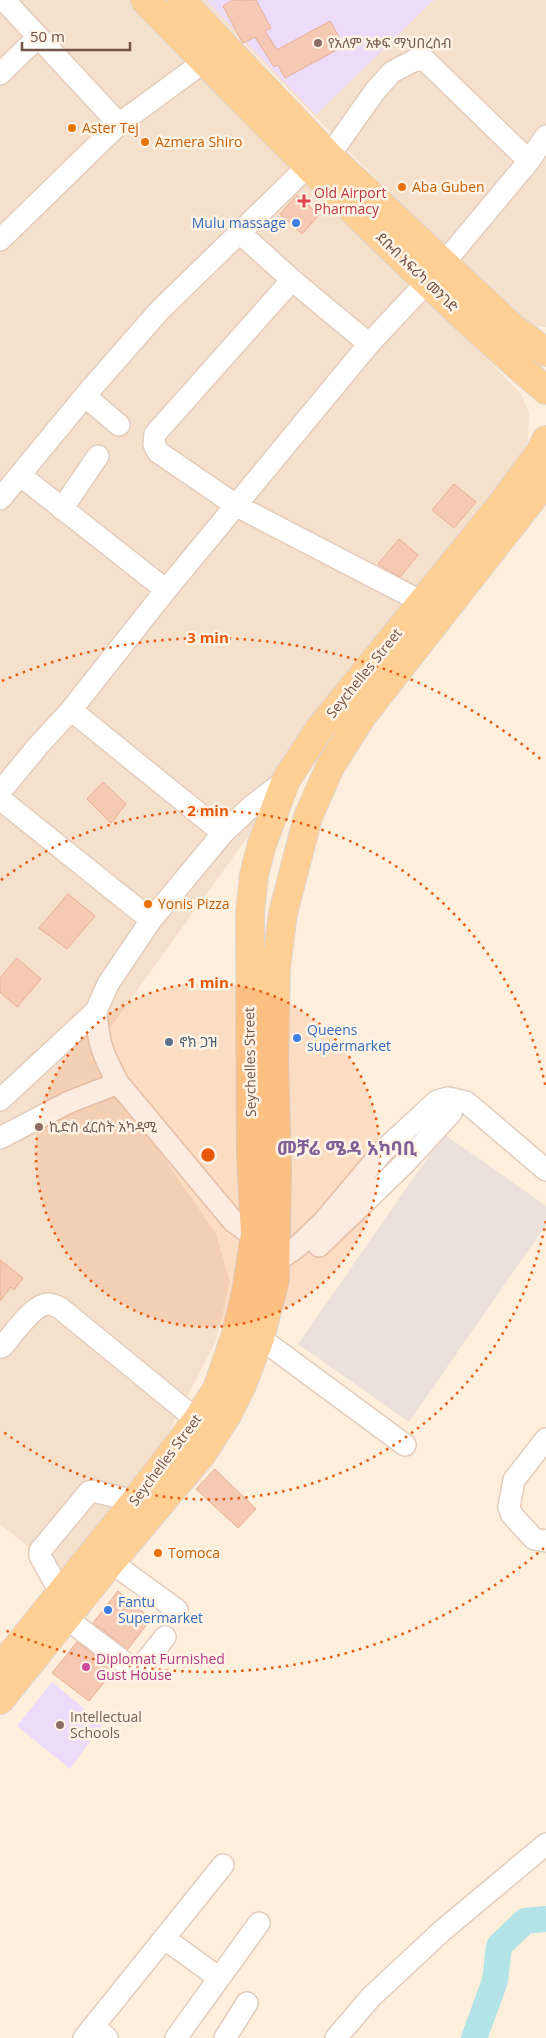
<svg xmlns="http://www.w3.org/2000/svg" width="546" height="2038" font-family="'Open Sans','Noto Sans Ethiopic',sans-serif">
<style>
.residential{fill:#f5e0cb}
.industrial{fill:#ebe1da}
.education{fill:#ecdbf9}
.lines{fill:none;stroke-linecap:round;stroke-linejoin:round}
.river{stroke:#b1e3e7;stroke-width:26}
.building{fill:#f5c9b3;stroke:#e8ad93}
.minor-casing{stroke:#e4ccbc;stroke-width:24}
.major-casing{stroke:#ded5d2;stroke-width:30}
.minor{stroke:#fff;stroke-width:21}
.major{stroke:#ffcf93;stroke-width:28}
.ring{fill:none;stroke:#e8590c;stroke-width:2.5;stroke-dasharray:2.5 5}
.education-dot{fill:#8d6e63;stroke:#fff3e5;stroke-width:2}
.food-dot{fill:#e8710a;stroke:#fff3e5;stroke-width:2}
.health-dot{fill:#e0444e;stroke:#fff3e5;stroke-width:2}
.shop-dot{fill:#3f7fe0;stroke:#fff3e5;stroke-width:2}
.service-dot{fill:#5c6f8a;stroke:#fff3e5;stroke-width:2}
.hotel-dot{fill:#d1479c;stroke:#fff3e5;stroke-width:2}
.labels{text-anchor:middle;stroke-width:5;stroke-linejoin:round;paint-order:stroke}
.education-label{font-size:14px;fill:#785e54;stroke:#fff3e5;text-anchor:start}
.food-label{font-size:14px;fill:#c56008;stroke:#fff3e5;text-anchor:start}
.health-label{font-size:14px;fill:#be3a42;stroke:#fff3e5;text-anchor:start}
.shop-label{font-size:14px;fill:#366cbe;stroke:#fff3e5;text-anchor:start}
.street-label{font-size:14px;fill:#745245;stroke:#fff3e5}
.service-label{font-size:14px;fill:#4e5e75;stroke:#fff3e5;text-anchor:start}
.hotel-label{font-size:14px;fill:#b23c85;stroke:#fff3e5;text-anchor:start}
.district-label{font-size:19px;font-weight:bold;fill:#816098;stroke:#fff3e5}
.centre{fill:#e8590c;stroke:#fff3e5;stroke-width:2.5}
.ring-label{font-size:15px;text-anchor:middle;font-weight:bold;fill:#e8590c;stroke:#fff3e5;stroke-width:5;stroke-linejoin:round;paint-order:stroke}
</style>
<rect width="100%" height="100%" fill="#feefdd"/>
<path class="residential" d="M0 0H139L520 393 529 412 528 441 516 464 92 1053 216 1234 230 1282 216 1341 159 1451 62 1574 0 1524Z
M202 0H546V327L522 324 426 230Z"/>
<path class="industrial" d="M444 1134 546 1206V1225L409 1422 298 1344Z"/>
<path class="education" d="M206 0H434L316 115Z
M52 1682 103 1724 70 1769 17 1726Z"/>
<g class="lines">
<path class="river" d="M474 2038 495 1981 499 1946 525 1921 546 1919"/>
</g>
<path class="building" d="M233 0H256L271 28 265 31 277 50 330 21 344 46 285 78 278 65 274 67 255 37 243 43 242 42 223 6Z
M297 195 319 215 302 234 280 214Z
M454 484 476 502 454 528 432 510Z
M399 539 418 555 400 577 378 564Z
M103 782 126 804 111 823 87 799Z
M68 894 95 916 67 949 39 928Z
M17 958 41 979 17 1007 0 992V978Z
M0 1260 23 1278 14 1290 11 1287 0 1301Z
M215 1469 256 1509 238 1528 196 1489Z
M118 1591 151 1619 128 1649 93 1623Z
M77 1642 114 1670 89 1701 52 1673Z"/>
<g class="lines">
<g class="minor-casing">
<path id="minor" d="M4 0 119 124
M0 74 38 37
M329 156 375 91 392 72 415 60H425L529 161
M239 232 292 280 369 344
M0 240 119 124 205 61
M443 264 529 161 546 136
M292 280 155 434 154 444 158 452 237 506 422 602
M85 396 119 425
M20 475 166 590
M0 499 89 391 159 311 308 166
M62 509 98 456
M71 710 223 833
M0 792 38 746 71 710 166 590 369 344 427 282
M0 799 151 920
M96 1011C98 1043 103 1055 118 1083L233 1221 245 1230 267 1239
M0 1100 96 1011 108 984 151 920 223 833 253 805 286 780
M0 1138 67 1103 118 1083
M319 1246 405 1163 451 1113 453 1099
M265 1262H275L297 1247 324 1221 384 1150 437 1101 448 1098 466 1102 546 1170
M260 1338 405 1445
M2 1347C12 1336 33 1304 48 1304 52 1304 56 1306 60 1308L197 1420
M546 1439 514 1480 509 1507 512 1515 534 1539 546 1541
M111 1562 177 1610
M60 1592 40 1556V1551L89 1492 93 1491 135 1501
M66 1618 132 1668 137 1669 141 1667 165 1637
M164 1938 219 1978
M94 2026 107 2038
M84 2038 223 1865
M176 2038 259 1923
M225 2038 247 2003
M336 2038 371 1997 443 1930 546 1844"/>
</g>
<g class="major-casing">
<path id="major" d="M145 0C223 81 302 161 382 239 435 290 489 342 546 390
M181 0 329 156 513 328 546 352
M0 1668 135 1501 197 1420 217 1389 236 1334 246 1293 255 1235 251 1153 250 913 254 875 262 844 286 780 320 728 500 506 540 452 546 440
M0 1700 111 1562 202 1454 227 1415 242 1385 260 1338 275 1279 277 1169 274 1059 276 968 283 913 308 817 330 767 362 716 546 481"/>
</g>
<use href="#minor" class="minor"/>
<use href="#major" class="major"/>
</g>
<circle cx="208" cy="1155" r="172" fill="#e8590c" fill-opacity=".12"/>
<g class="ring">
<circle cx="208" cy="1155" r="172"/>
<path d="M546 1221A344 344 0 0 1 1 1430M1 880A344 344 0 0 1 546 1089"/>
<path d="M544 1548A517 517 0 0 1 2 1629M2 681A517 517 0 0 1 544 762"/>
</g>
<g class="education-dot">
<circle cx="318" cy="43" r="5"/>
<circle cx="39" cy="1127" r="5"/>
<circle cx="60" cy="1725" r="5"/>
</g>
<g class="food-dot">
<circle cx="72" cy="128" r="5"/>
<circle cx="145" cy="142" r="5"/>
<circle cx="402" cy="187" r="5"/>
<circle cx="148" cy="904" r="5"/>
<circle cx="158" cy="1553" r="5"/>
</g>
<path class="health-dot" d="M301.5 193.5h5v5h5v5h-5v5h-5v-5h-5v-5h5z"/>
<g class="shop-dot">
<circle cx="296" cy="223" r="5"/>
<circle cx="297" cy="1038" r="5"/>
<circle cx="108" cy="1610" r="5"/>
</g>
<circle class="service-dot" cx="169" cy="1042" r="5"/>
<circle class="hotel-dot" cx="86" cy="1667" r="5"/>
<g class="labels">
<g class="education-label">
<text x="328" y="48">የአለም አቀፍ ማህበረስብ</text>
<text x="49" y="1132">ኪድስ ፈርስት አካዳሚ</text>
<text x="70" y="1722">Intellectual<tspan x="70" dy="16">Schools</tspan></text>
</g>
<g class="food-label">
<text x="82" y="133">Aster Tej</text>
<text x="155" y="147">Azmera Shiro</text>
<text x="412" y="192">Aba Guben</text>
<text x="158" y="909">Yonis Pizza</text>
<text x="168" y="1558">Tomoca</text>
</g>
<g class="health-label">
<text x="314" y="198">Old Airport<tspan x="314" dy="16">Pharmacy</tspan></text>
</g>
<g class="shop-label">
<text x="286" y="228" text-anchor="end">Mulu massage</text>
<text x="307" y="1035">Queens<tspan x="307" dy="16">supermarket</tspan></text>
<text x="118" y="1607">Fantu<tspan x="118" dy="16">Supermarket</tspan></text>
</g>
<g class="street-label">
<text transform="translate(417 272) rotate(44)" y="5">ደቡብ አፍሪካ መንገድ</text>
<text transform="translate(364 673) rotate(-51)" y="5">Seychelles Street</text>
<text transform="translate(250 1062) rotate(-91)" y="5">Seychelles Street</text>
<text transform="translate(165 1460) rotate(-53)" y="5">Seychelles Street</text>
</g>
<g class="service-label">
<text x="179" y="1047">ኖክ ጋዝ</text>
</g>
<g class="hotel-label">
<text x="96" y="1664">Diplomat Furnished<tspan x="96" dy="16">Gust House</tspan></text>
</g>
<g class="district-label">
<text x="347" y="1155">መቻሬ ሜዳ አካባቢ</text>
</g>
</g>
<circle cx="208" cy="1155" r="8" class="centre"/>
<g class="ring-label">
<text x="208" y="643">3 min</text>
<text x="208" y="816">2 min</text>
<text x="208" y="988">1 min</text>
</g>
<path d="M22 42v8h108v-8" fill="none" stroke="#745245" stroke-width="2.5"/>
<text x="30" y="42" font-size="15" fill="#745245" stroke="#fff3e5" stroke-width="4" paint-order="stroke">50 m</text>
</svg>
